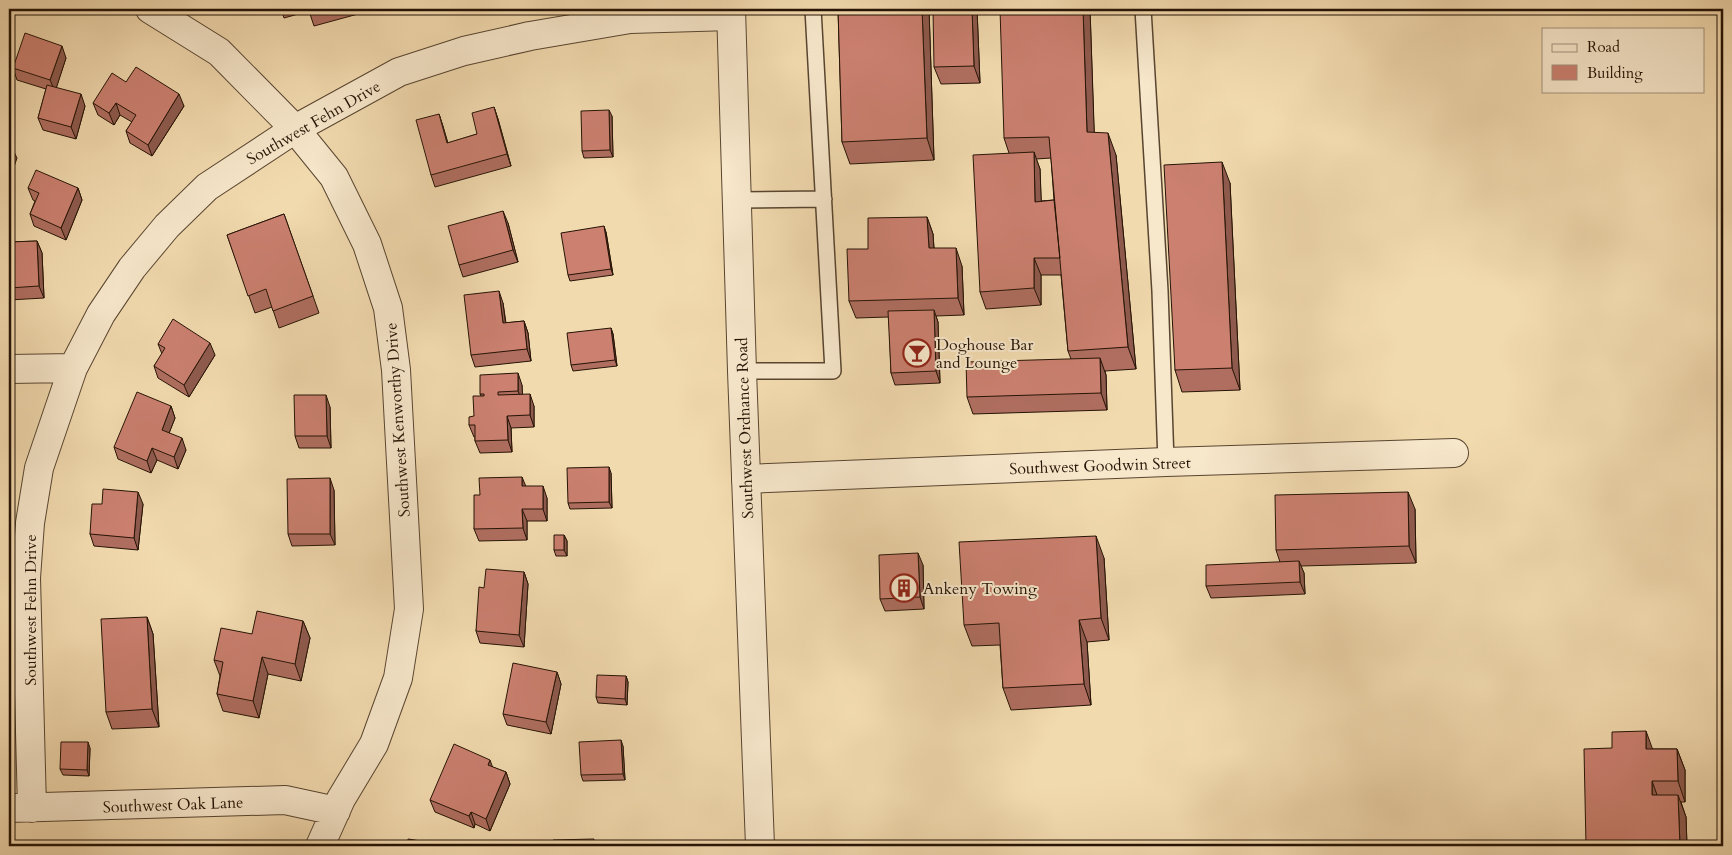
<svg xmlns="http://www.w3.org/2000/svg" width="1732" height="855" font-family="Cardo,serif">
<style>
.lines{fill:none;stroke-linecap:round;stroke-linejoin:round}
.service-casing{stroke:#584530;stroke-width:18}
.minor-casing{stroke:#584530;stroke-width:30}
.tertiary-casing{stroke:#584530;stroke-width:30}
.service{stroke:#f7e7cb;stroke-width:15}
.minor{stroke:#f7e7cb;stroke-width:28}
.tertiary{stroke:#f7e7cb;stroke-width:28}
.wall{fill:#af6e60;stroke:#251305;fill-rule:evenodd}
.shaded-wall{fill:#8e5a4e;stroke:#251305}
.building{fill:#cb8070;stroke:#251305}
.labels{text-anchor:middle;stroke-width:4;stroke-linejoin:round;paint-order:stroke}
.street-label{font-size:16px;fill:#251305;stroke:#f7e7cb}
.poi-label{font-size:16px;fill:#251305;stroke:#f7e7cb;text-anchor:start}
</style>
<rect width="100%" height="100%" fill="#f2daaf"/>
<filter id="stains"><feTurbulence type="fractalNoise" baseFrequency=".004" numOctaves="4"/><feColorMatrix values="0 0 0 0 .2 0 0 0 0 .09 0 0 0 0 .02 0 0 0 .5 -.17"/></filter>
<radialGradient id="worn" r=".72"><stop offset=".6" stop-color="#630" stop-opacity="0"/><stop offset="1" stop-color="#630" stop-opacity=".3"/></radialGradient>
<g class="lines">
<g class="service-casing">
<path id="service" d="M1143 9 1160 291 1166 462
M737 200 824 199
M742 371H833L813 9"/>
</g>
<g class="minor-casing">
<path id="minor" d="M150 9 219 52 295 129 334 177 367 244 388 308 396 370 409 609 398 678 374 744 341 799 320 846
M9 369 73 368
M746 479 1166 462 1454 453
M9 808 285 800 336 811
M32 808 26 578 30 523 39 468 73 368 101 314 132 268 167 226 207 187 295 129 399 72 464 51 530 36 630 19 731 16"/>
</g>
<g class="tertiary-casing">
<path id="tertiary" d="M731 9 742 371 760 846"/>
</g>
<use href="#service" class="service"/>
<use href="#minor" class="minor"/>
<use href="#tertiary" class="tertiary"/>
</g>
<path class="wall" d="M281 9H368L369 11 314 26 309 11 284 18Z
M838 9H929L934 160 850 164 842 142Z
M977 9 980 83 941 84 934 67Z
M1090 9 1094 132 1116 155 1136 369 1105 371 1106 375 1107 410 973 414 967 397 1071 359 1068 351 1061 275H1041V305L986 309 980 292 1009 153 1004 138ZM1051 158 1054 200 1041 201 1040 169 1036 159Z
M66 58 56 88 85 106 76 139 43 130 38 118 46 89 17 80 13 68Z
M126 82 184 106 152 156 130 143 126 131 132 122 120 115 114 125 98 115 93 103Z
M494 107 498 119 511 166 435 187 431 175 439 114 448 143 477 134Z
M612 116 613 157 584 158 582 151Z
M1230 183 1240 390 1182 392 1175 370Z
M28 188H78L82 200 66 240 34 226 30 214 35 201 33 200Z
M284 214 319 313 279 328 272 307 255 313 227 235Z
M927 217 933 234 934 248 962 266 964 315 936 316 938 322 940 383 895 385 891 373 889 317 856 318 849 301 868 249Z
M508 223 518 262 463 277 459 265Z
M606 232 613 275 570 281 568 275Z
M37 241 42 253 44 298 9 300V242Z
M503 303 506 323 524 321 528 333 531 361 475 367 471 355Z
M611 328 613 334 617 366 573 371 571 365Z
M158 344 215 355 189 397 158 378 154 366 162 354Z
M522 385V394L534 406V427L511 428 512 452 480 453 475 441V437H474L469 425 474 416 481 396 480 394Z
M171 406 175 418 169 433 186 450 178 469 157 460 151 473 118 459 114 447Z
M330 407 331 448H299L295 436Z
M611 473 612 508 570 509 568 503Z
M525 486 547 498V521H527V540L479 541 474 529 480 495Z
M334 490 335 545 292 546 288 534Z
M102 504H143L138 550 94 546 90 534Z
M1415 509 1416 563 1301 566 1304 573 1305 594 1211 598 1206 586 1280 562 1276 550Z
M564 535 567 541V556H556L554 550Z
M1104 558 1109 640 1087 642 1091 705 1011 710 1003 688 1000 645 972 646 964 625Z
M923 565 924 609 885 611 880 599Z
M524 572 528 584 524 647 480 643 476 631 484 588Z
M147 617 153 634 159 727 112 729 106 712Z
M303 621 310 638 301 681 268 674 259 718 223 711 217 694 220 676 214 660 252 634Z
M557 672 561 684 551 734 507 725 503 714Z
M626 676 628 682 627 705 598 703 596 697Z
M623 746 625 780 583 781 581 775Z
M90 748 89 776 63 775 60 769Z
M1652 749H1677L1685 770V802H1681L1686 817 1687 846H1586Z
M492 767 506 772 510 784 490 831 475 824 474 828 435 812 430 800Z"/>
<path class="shaded-wall" d="M922 9H929L934 160 927 138Z
M972 9H977L980 83 974 66Z
M1083 9H1090L1095 153 1087 132Z
M62 46 66 58 55 92 50 80Z
M81 94 85 106 76 139 71 127Z
M179 94 184 106 152 156 148 145Z
M116 103 120 115 114 125 109 113Z
M494 107 498 119 511 166 507 154Z
M609 110 612 116 613 157 610 150Z
M439 114 443 126 451 155 447 143Z
M1108 133 1116 155 1136 369 1128 347Z
M14 152 17 158 9 181V168Z
M1034 152 1040 169 1042 219 1035 202Z
M1222 162 1230 183 1240 390 1232 368Z
M78 188 82 200 66 240 61 228Z
M503 211 508 223 518 262 513 250Z
M927 217 933 234 935 265 929 248Z
M604 226 606 232 613 275 611 269Z
M37 241 42 253 44 298 39 286Z
M956 248 962 266 964 315 958 298Z
M1034 258 1041 275V305L1034 288Z
M499 291 503 303 507 335 503 323Z
M934 310 938 322 940 383 936 371Z
M524 321 528 333 531 361 527 349Z
M611 328 613 334 617 366 615 360Z
M210 343 215 355 189 397 184 385Z
M1100 358 1106 375 1107 410 1101 393Z
M518 373 522 385 523 403 518 391Z
M530 394 534 406V427L530 415Z
M326 395 330 407 331 448 327 436Z
M171 406 175 418 166 441 162 430Z
M507 416 511 428 512 452 508 440Z
M182 438 186 450 178 469 174 457Z
M152 448 157 460 151 473 147 461Z
M609 467 611 473 612 508 609 502Z
M522 477 527 489 522 486Z
M330 478 334 490 335 545 330 534Z
M543 486 547 498V521L543 509Z
M138 492 143 504 138 550 134 538Z
M1408 492 1415 509 1416 563 1409 546Z
M522 509 527 521V540L523 528Z
M564 535 567 541V556L564 550Z
M1096 536 1104 558 1109 640 1101 618Z
M918 553 923 565 924 609 920 597Z
M1299 561 1304 573 1305 594 1300 582Z
M524 572 528 584 524 647 519 635Z
M147 617 153 634 159 727 152 709Z
M1079 620 1087 642 1091 705 1084 684Z
M303 621 310 638 301 681 295 664Z
M262 657 268 674 259 718 253 701Z
M557 672 561 684 551 734 546 722Z
M626 676 628 682 627 705 625 699Z
M1646 731 1654 753 1646 749Z
M621 740 623 746 625 780 623 774Z
M88 742 90 748 89 776 87 770Z
M1677 749 1685 770V802L1678 781Z
M490 760 494 771 488 765Z
M506 772 510 784 490 831 486 819Z
M1652 781 1660 803 1652 795Z
M1678 795 1686 817 1687 846H1680Z
M471 812 475 824 474 828 469 816Z"/>
<path class="building" d="M308 9H329L310 14Z
M838 9H922L927 138 842 142Z
M933 9H972L974 66 934 67Z
M1000 9H1083L1087 132 1108 133 1128 347 1068 351 1049 137 1004 138Z
M25 33 62 46 50 80 13 68Z
M136 67 179 94 148 145 126 131 136 115 116 103 109 113 93 103 112 73 126 82Z
M47 85 81 94 71 127 38 118Z
M494 107 507 154 431 175 416 120 439 114 447 143 477 134 472 113Z
M609 110 610 150 582 151 581 111Z
M9 150 14 152 9 168Z
M1034 152 1035 202 1054 200 1060 258H1034V288L980 292 973 155Z
M1222 162 1232 368 1175 370 1164 165Z
M36 170 78 188 61 228 30 214 39 193 28 188Z
M503 211 513 250 459 265 448 226Z
M284 214 313 296 273 311 266 289 248 296 227 235Z
M927 217 929 248H956L958 298 849 301 847 249H868V218Z
M604 226 611 269 568 275 561 233Z
M37 241 39 286 9 288V242Z
M499 291 503 323 524 321 527 349 471 355 464 295Z
M934 310 936 371 891 373 888 311Z
M173 319 210 343 184 385 154 366 165 348 158 344Z
M611 328 615 360 571 365 567 333Z
M1100 358 1101 393 967 397 966 362Z
M518 373V391L498 392V395L530 394V415L507 416 508 440 475 441V425H469V417L474 416 473 396H484V394H480V375Z
M137 392 171 406 162 430 182 438 174 457 152 448 147 461 114 447Z
M294 395H326L327 436H295Z
M609 467V502L568 503 567 468Z
M522 477V486H543V509H522L523 528 474 529V495H480L479 478Z
M330 478V534H288L287 479Z
M103 489 138 492 134 538 90 534 92 504H102Z
M1408 492 1409 546 1276 550 1275 495Z
M554 535H564V550H554Z
M1096 536 1101 618 1079 620 1084 684 1003 688 999 623 964 625 959 542Z
M918 553 920 597 880 599 879 555Z
M1299 561 1300 582 1206 586V565Z
M486 569 524 572 519 635 476 631 479 587 484 588Z
M257 611 303 621 295 664 262 657 253 701 217 694 223 662 214 660 221 628 252 634Z
M147 617 152 709 106 712 101 619Z
M513 663 557 672 546 722 503 714Z
M597 675 626 676 625 699 596 697Z
M1646 731V749H1677L1678 781H1652V795H1678L1680 846H1586L1584 749 1612 748V732Z
M621 740 623 774 581 775 579 742Z
M61 742H88L87 770 60 769Z
M454 744 490 760 488 765 506 772 486 819 471 812 469 816 430 800Z
M408 839 452 846H407Z
M594 839V846H553V840Z"/>
<defs>
<g id="bar-ring" transform="scale(1.4375)"><circle r="9.5" fill="#f7e7cb" stroke="#8f2418" stroke-width="1.5"/><path d="M-6-5H6L.8 .8V4.5H3.5V6h-7V4.5H-.8V.8Z" fill="#8f2418"/></g>
<g id="building-ring" transform="scale(1.4375)"><circle r="9.5" fill="#f7e7cb" stroke="#8f2418" stroke-width="1.5"/><path d="M-4-6H4V6H1V3H-1V6H-4ZM-2.5-4.3h1.7v1.8h-1.7ZM.8-4.3h1.7v1.8H.8ZM-2.5-1h1.7V.8h-1.7ZM.8-1h1.7V.8H.8Z" fill="#8f2418"/></g>
</defs>
<g fill-rule="evenodd">
<use href="#bar-ring" x="917" y="353"/>
<use href="#building-ring" x="904" y="588"/>
</g>
<g class="labels">
<g class="street-label">
<text transform="translate(313 122) rotate(-30)" y="6">Southwest Fehn Drive</text>
<text transform="translate(397 420) rotate(-94)" y="6">Southwest Kenworthy Drive</text>
<text transform="translate(744 428) rotate(-92)" y="6">Southwest Ordnance Road</text>
<text transform="translate(1100 465) rotate(-2)" y="6">Southwest Goodwin Street</text>
<text transform="translate(30 610) rotate(-90)" y="6">Southwest Fehn Drive</text>
<text transform="translate(173 804) rotate(-2)" y="6">Southwest Oak Lane</text>
</g>
<g class="poi-label">
<text x="936" y="350">Doghouse Bar<tspan x="936" dy="18">and Lounge</tspan></text>
<text x="923" y="594">Ankeny Towing</text>
</g>
</g>
<rect width="1732" height="855" fill="none" stroke="#f2daaf" stroke-width="30"/>
<rect x="10" y="10" width="1712" height="835" fill="none" stroke="#251305" stroke-width="2.5"/>
<rect x="15" y="15" width="1702" height="825" fill="none" stroke="#251305"/>
<rect x="1542" y="28" width="162" height="65" fill="#f7e7cb" stroke="#a3927c"/>
<rect x="1552" y="44" width="25" height="8" fill="#f7e7cb" stroke="#a3927c"/>
<text x="1587" y="52" font-size="15" fill="#251305">Road</text>
<rect x="1552" y="65" width="25" height="15" fill="#cb8070" stroke="#a3927c"/>
<text x="1587" y="78" font-size="15" fill="#251305">Building</text>
<rect width="100%" height="100%" filter="url(#stains)"/>
<rect width="100%" height="100%" fill="url(#worn)"/>
</svg>
